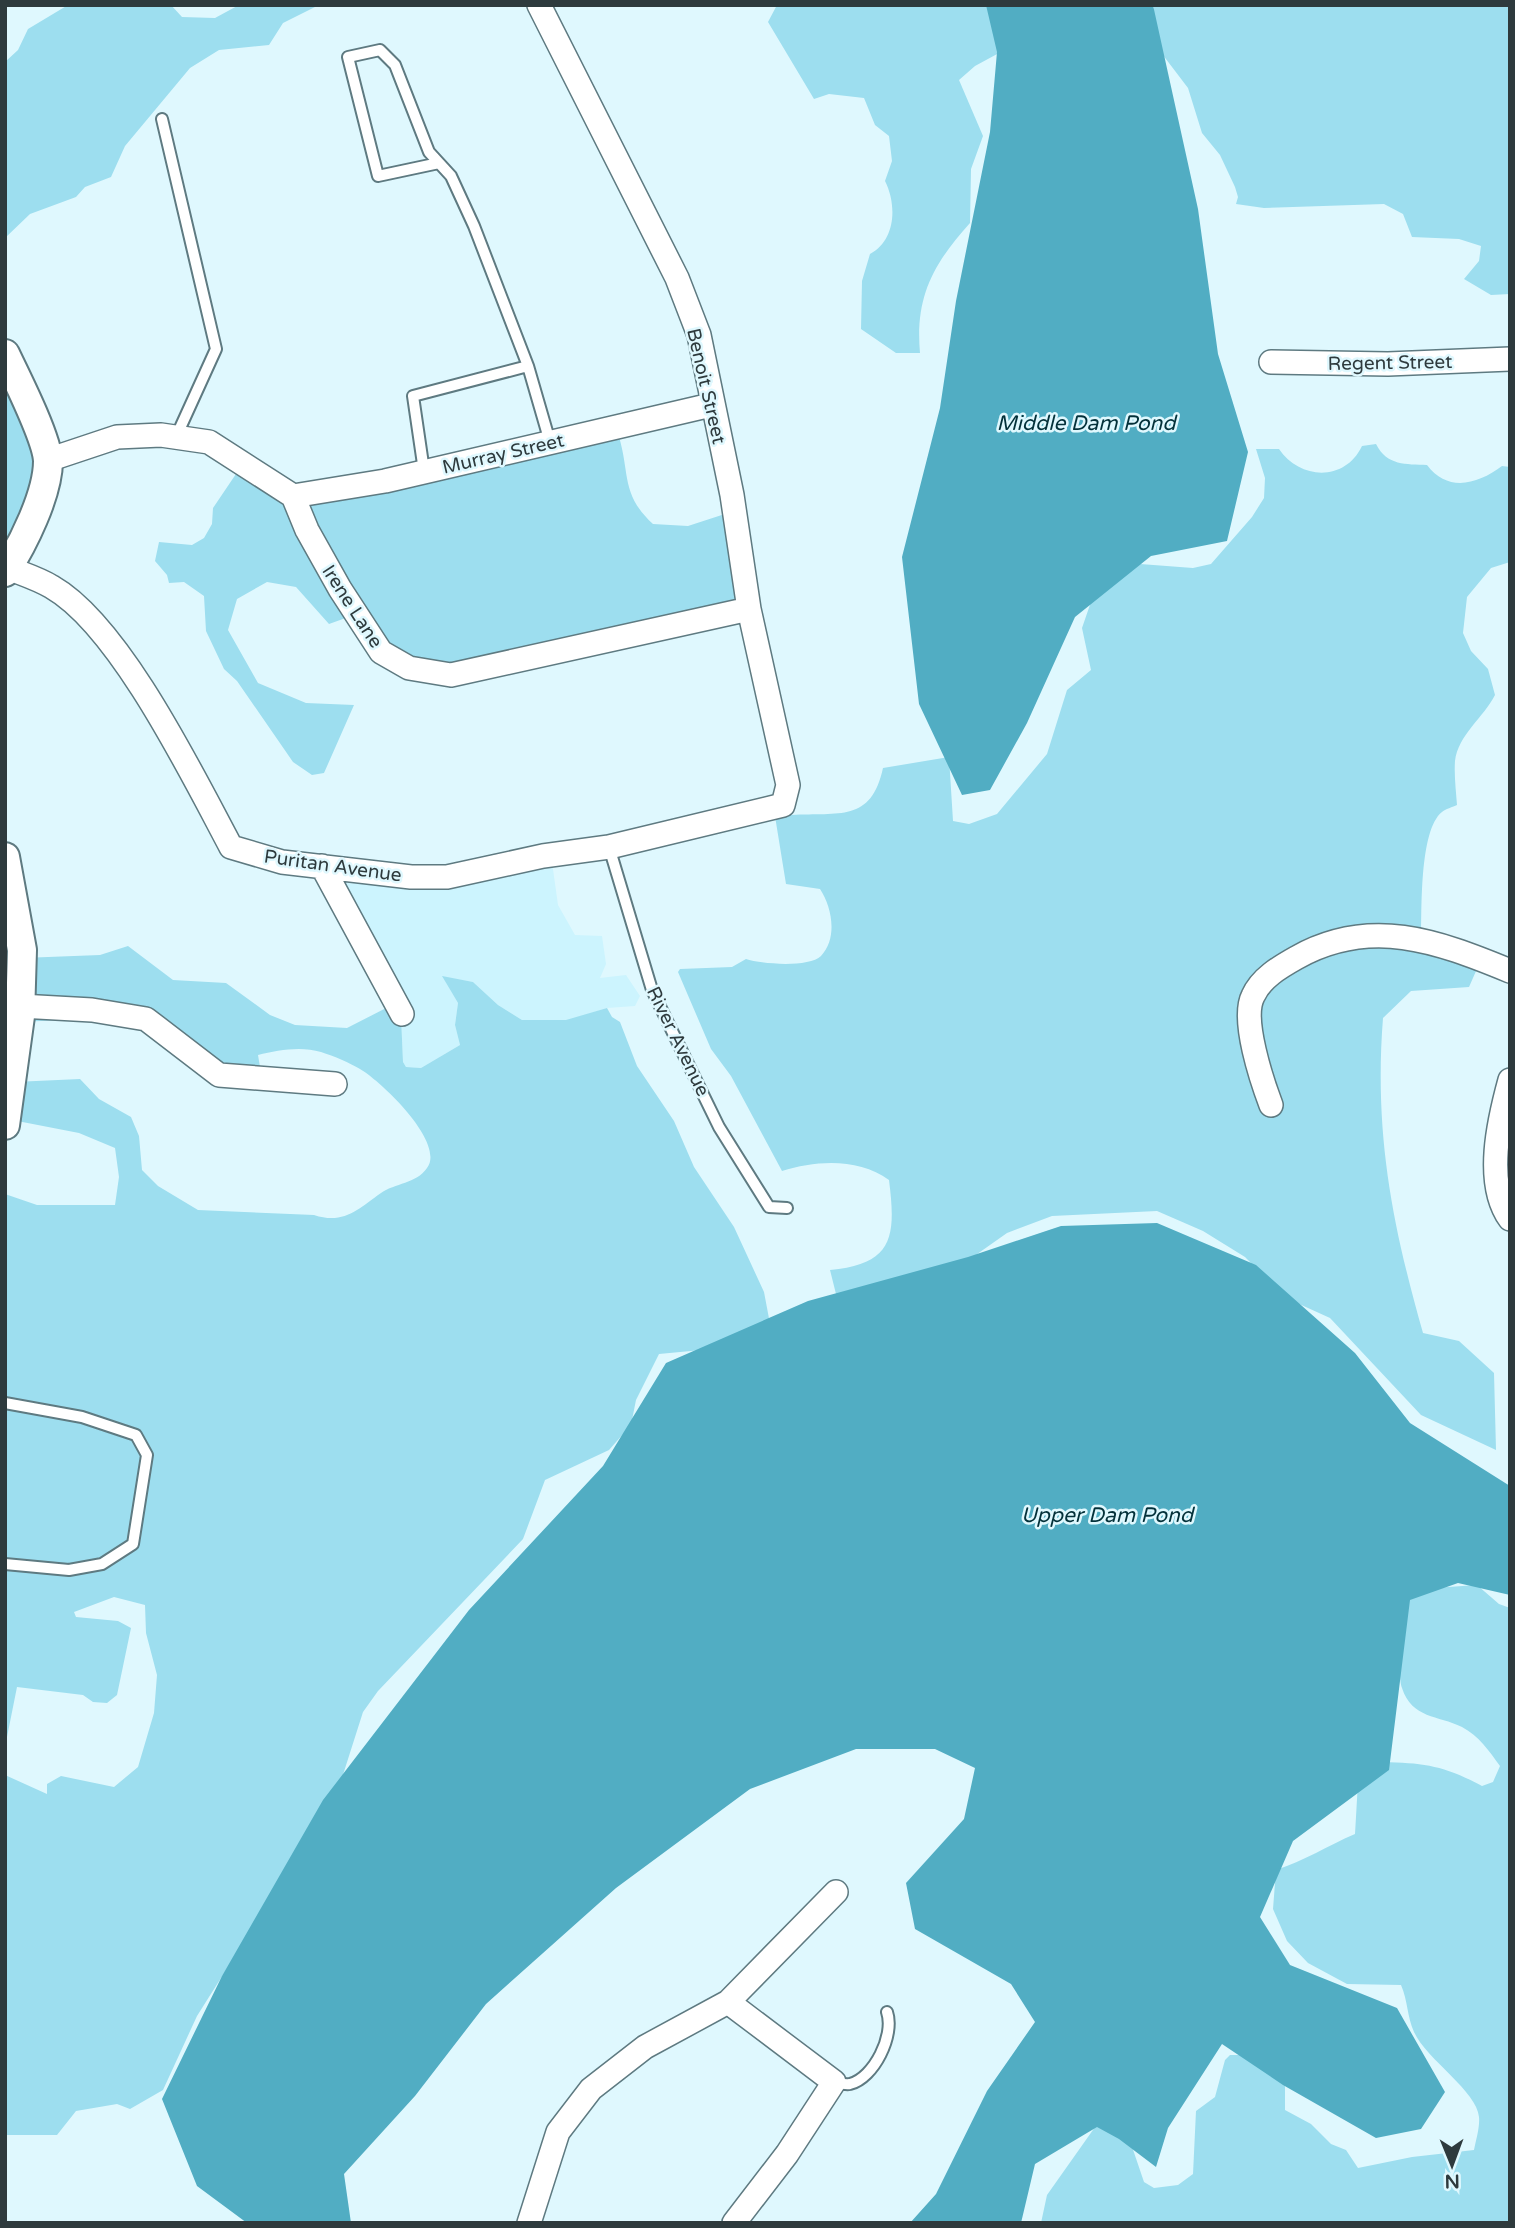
<svg xmlns="http://www.w3.org/2000/svg" width="1515" height="2228" font-family="'Varela Round',sans-serif">
<style>
.built{fill:#ccf4fe}
.green{fill:#9ddeef}
.water{fill:#51adc3}
.lines{fill:none;stroke-linecap:round;stroke-linejoin:round}
.service-casing{stroke:#5e7a81;stroke-width:14}
.minor-casing{stroke:#5e7a81;stroke-width:26}
.tertiary-casing{stroke:#5e7a81;stroke-width:32}
.service{stroke:#fff;stroke-width:10}
.minor{stroke:#fff;stroke-width:23}
.tertiary{stroke:#fff;stroke-width:28}
.labels{text-anchor:middle;stroke-width:5;stroke-linejoin:round;paint-order:stroke}
.street-label{font-size:19px;fill:#2e3a3d;stroke:#dff8fe}
.water-label{font-size:21px;font-style:italic;fill:#03313a;stroke:#dff8fe}
</style>
<rect width="100%" height="100%" fill="#dff8fe"/>
<path class="built" d="M552 862 558 905 575 935 602 936 606 964 600 978 626 975 640 996 635 1006 607 1008 566 1021 522 1020 498 1005 473 982 443 977 458 1003 455 1025 460 1045 421 1068 406 1067 403 1062 401 1016 334 870Z"/>
<path class="green" d="M68 5H171L182 17 215 18 239 5H319L283 23 269 45 219 50 190 68 125 146 111 177 85 187 76 197 30 214 5 238V62L18 50 28 29Z
M777 5H996L999 53 975 66 959 80 983 136 971 169 970 223C933 264 915 297 920 353H896L861 329 862 281 870 254C896 240 897 205 885 181L892 161 889 136 875 125 864 98 829 94 814 99 768 22Z
M1154 5H1510V294L1491 295 1464 279 1479 261 1481 246 1459 239 1412 237 1403 214 1384 204 1264 208 1236 204 1238 197 1235 187 1220 155 1202 133 1188 88 1153 42Z
M5 360 46 460 5 572Z
M617 431C631 470 619 493 653 524L688 526 731 512 746 611 515 664 406 669 354 615 329 624 296 587 267 582 237 599 228 630 258 683 306 703 354 705 324 773 312 775 293 762 237 681 224 669 206 631 204 596 184 582 169 583 167 575 155 561 159 542 192 545 204 538 212 524 213 508 238 471 294 499Z
M1376 444C1387 466 1406 464 1427 465 1448 493 1478 484 1502 466L1510 467V562L1491 568 1467 597 1463 633 1471 651 1488 669 1495 695C1484 717 1458 735 1455 761 1454 775 1456 791 1457 805 1453 807 1445 809 1442 812 1419 830 1422 912 1421 940L1480 962 1469 987 1411 991 1383 1018C1374 1132 1392 1224 1423 1333L1459 1341 1494 1373 1496 1450 1421 1415 1330 1318 1286 1298 1245 1257 1203 1231 1157 1211 1052 1216 1007 1233 946 1276 838 1302 830 1270C894 1264 896 1236 889 1180 859 1158 817 1160 782 1171L731 1076 711 1049 678 972 680 969 732 967 746 959C760 964 809 968 821 956 838 938 832 907 820 889L786 884 774 810 784 809 792 815C839 812 871 823 883 768L949 757 953 821 969 824 997 814 1047 754 1067 690 1091 670 1082 628 1103 567 1127 563 1193 568 1211 564 1252 517 1264 498 1265 478 1256 449H1279C1300 480 1345 482 1362 446Z
M128 946 173 980 226 983 270 1015 295 1025 347 1028 392 1005 401 1016 403 1062 406 1067 421 1068 460 1045 455 1025 458 1003 442 976 473 982 498 1005 522 1020H566L607 1008 612 1017 620 1022 637 1066 674 1121 694 1167 734 1227 764 1292 771 1329 733 1347 659 1354 636 1400 631 1425 609 1450 545 1480 523 1539 378 1691 363 1712 341 1781 322 1818 197 2016 163 2090 130 2109 117 2104 76 2111 57 2135H5V1775L47 1794V1784L61 1776 114 1787 138 1767 154 1713 157 1675 146 1633 145 1605 114 1597 74 1612 76 1617 118 1621 131 1628 117 1695 107 1703 93 1702 83 1695 17 1687 5 1747V1194L37 1205H115L119 1177 115 1148 79 1133 7 1119 14 1082 80 1079 99 1099 131 1117 139 1136 142 1170 158 1186 198 1210 314 1215C344 1225 358 1209 381 1193 395 1183 416 1184 427 1168 446 1143 382 1082 360 1069 350 1063 334 1056 321 1052 301 1046 278 1050 258 1055L260 1067 203 1064 161 1044 126 1021 110 1018 18 1022 22 958 100 955Z
M1477 1585 1499 1604 1510 1608V2223H1041L1047 2195 1100 2120 1126 2129 1144 2182 1154 2188 1178 2185 1193 2174 1196 2111 1215 2097 1225 2060 1230 2055H1263L1285 2083V2110L1311 2124 1331 2144 1346 2150 1358 2168 1412 2157 1474 2150C1476 2140 1480 2127 1479 2117 1477 2091 1427 2060 1414 2032 1407 2017 1408 2001 1401 1985L1347 1984 1308 1963 1287 1941 1273 1909 1276 1870C1304 1861 1327 1846 1355 1834L1358 1782 1383 1762C1425 1763 1445 1766 1482 1786L1493 1782 1500 1766C1489 1751 1479 1736 1462 1727 1438 1715 1412 1719 1402 1688 1396 1672 1404 1610 1405 1590Z"/>
<path class="water" d="M986 5H1153L1198 209 1218 354 1248 452 1227 541 1151 556 1075 617 1027 723 990 790 962 795 919 704 902 557 940 408 956 301 990 132 997 52Z
M1157 1223 1256 1265 1355 1353 1410 1423 1510 1486V1595L1458 1583 1410 1600 1389 1770 1293 1841 1260 1917 1290 1965 1397 2008 1445 2092 1421 2129 1376 2138 1283 2085 1222 2044 1168 2128 1156 2167 1119 2139 1097 2127 1035 2164 1021 2223H910L936 2194 987 2091 1035 2022 1011 1984 915 1929 906 1883 964 1819 975 1768 935 1749H856L750 1789 616 1888 486 2004 415 2096 344 2174 351 2223H247L197 2186 162 2099 222 1976 323 1800 469 1610 603 1466 666 1363 808 1301 968 1257 1061 1226Z"/>
<g class="lines">
<g class="service-casing">
<path id="service" d="M162 119 216 349 176 437
M528 366 550 442
M424 471 413 396 528 366 474 226 451 176 429 152 395 65 380 50 348 57 378 176 439 163
M609 847 652 990 719 1127 769 1207 787 1208
M5 1403 82 1417 136 1435 147 1455 133 1544 102 1564 69 1570 5 1564
M834 2082C839 2083 845 2085 850 2084 874 2078 895 2035 887 2012"/>
</g>
<g class="minor-casing">
<path id="minor" d="M1271 362 1388 364 1510 359
M48 460 117 437 161 435 209 442 293 496 307 530 340 589 381 652 409 668 451 675 749 609
M293 496 385 481 711 405
M8 568C23 574 39 579 52 587 120 626 193 776 231 847L282 862 411 877H447L543 856 609 847 783 805 788 785 749 609 732 495 699 335 677 278 539 5
M322 866 402 1014
M20 1006 92 1010 146 1019 219 1075 335 1084
M1510 1080C1499 1120 1484 1183 1510 1219
M1271 1105C1262 1081 1241 1019 1253 996 1261 978 1280 967 1296 958 1370 916 1437 941 1510 971
M728 2002 836 1892
M529 2223 558 2132 591 2089 645 2047 728 2002 834 2082 787 2154 734 2223"/>
</g>
<g class="tertiary-casing">
<path id="tertiary" d="M5 354C16 377 47 438 48 461 48 494 23 544 5 572
M5 857 22 950 20 1016 5 1125"/>
</g>
<use href="#service" class="service"/>
<use href="#minor" class="minor"/>
<use href="#tertiary" class="tertiary"/>
</g>
<g class="labels">
<g class="street-label">
<text transform="translate(1390 362) rotate(-1)" y="7">Regent Street</text>
<text transform="translate(707 386) rotate(77)" y="7">Benoit Street</text>
<text transform="translate(503 453) rotate(-13)" y="7">Murray Street</text>
<text transform="translate(353 606) rotate(57)" y="7">Irene Lane</text>
<text transform="translate(333 865) rotate(8)" y="7">Puritan Avenue</text>
<text transform="translate(679 1041) rotate(64)" y="7">River Avenue</text>
</g>
<g class="water-label">
<text x="1086" y="430">Middle Dam Pond</text>
<text x="1107" y="1522">Upper Dam Pond</text>
</g>
</g>
<rect width="1515" height="2228" fill="none" stroke="#2e3a3d" stroke-width="14"/>
<g transform="translate(1452 2165) rotate(179)" stroke="#dff8fe" stroke-width="5" paint-order="stroke">
<path d="M0-5L12 26L0 18L-12 26Z" fill="#2e3a3d"/>
<text y="-10" font-size="19" font-weight="bold" text-anchor="middle" fill="#2e3a3d">N</text>
</g>
</svg>
